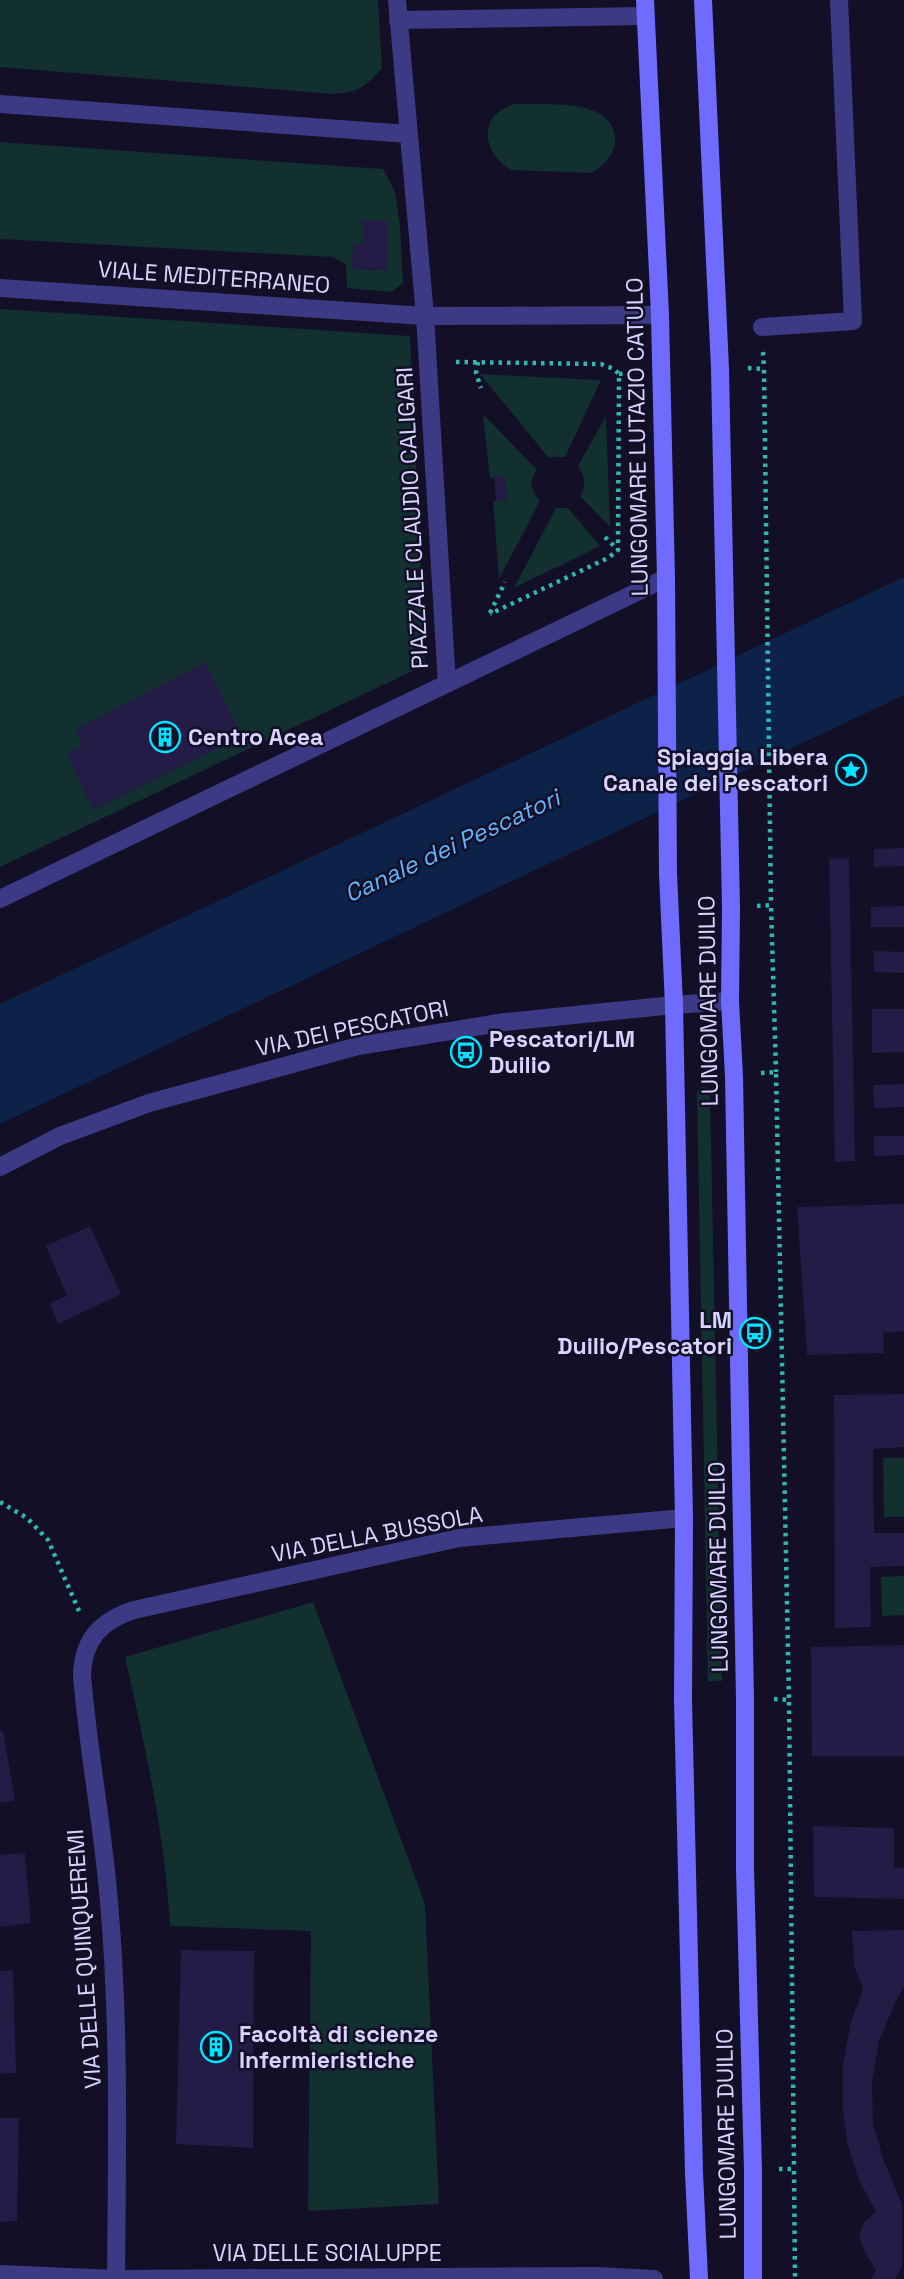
<svg xmlns="http://www.w3.org/2000/svg" width="904" height="2279" font-family="'Space Grotesk',sans-serif">
<style>
.green{fill:#12302f;fill-rule:evenodd}
.water{fill:#0c2248}
.building{fill:#241b47}
.lines{fill:none;stroke-linecap:round;stroke-linejoin:round}
.path{stroke:#2fb8b0;stroke-width:4.5;stroke-dasharray:3.5 5;stroke-linecap:butt}
.pedestrian{stroke:#3d3a85;stroke-width:18}
.minor{stroke:#3d3a85;stroke-width:18}
.tertiary{stroke:#3d3a85;stroke-width:18}
.secondary{stroke:#6f6bff;stroke-width:18}
.labels{text-anchor:middle;stroke-width:5;stroke-linejoin:round;paint-order:stroke}
.street-label{font-size:23px;fill:#d9d4ff;stroke:#130f26}
.poi-label{font-size:23px;font-weight:bold;fill:#d9d4ff;stroke:#130f26;text-anchor:start}
.water-label{font-size:24px;font-style:italic;fill:#62b6ff;stroke:#130f26}
</style>
<rect width="100%" height="100%" fill="#130f26"/>
<path class="green" d="M0 0H378L382 68C365 87 359 92 334 94L0 67Z
M515 104C544 105 613 97 615 138 616 154 605 164 592 173L512 170C481 154 477 114 515 104Z
M0 142 383 169 395 192 400 226 403 283 391 292 347 288 346 264 332 257 0 239ZM363 221 387 270 353 269V244H363Z
M0 309 410 336 425 665 0 867Z
M480 374 601 380 565 457H548Z
M483 414 537 470C528 481 531 490 540 501L499 579 493 501 507 499 505 477 490 478Z
M606 416 610 527 580 496C587 485 585 476 578 466Z
M556 508H568L600 546 514 588Z
M703 1087 708 1088 710 1092 722 1681H708L697 1091Z
M883 1458H904V1517H884Z
M904 1576V1615L882 1616 881 1577Z
M313 1602 425 1904 439 2204 308 2211 311 1931 170 1926C165 1835 145 1746 125 1657Z"/>
<path class="water" d="M904 577V695L0 1124V1004Z"/>
<path class="building" d="M363 220 388 221 387 270 352 269 353 244H363Z
M505 477 507 500 496 501 494 478Z
M205 662 242 736 93 810 67 754 82 745 75 730Z
M904 848V866L874 867V849Z
M849 858 855 1161 835 1162 829 859Z
M904 906V927H871V907Z
M874 951 904 952V973L874 972Z
M872 1009H904V1052L872 1053Z
M904 1084V1107L874 1108 873 1085Z
M874 1136H904V1155L874 1156Z
M904 1204V1331L883 1333 884 1353 807 1355 797 1207Z
M90 1226 121 1294 58 1324 50 1303 67 1296 46 1246Z
M904 1394V1447L873 1449 874 1533H904V1566L870 1567 871 1627 835 1628 834 1395Z
M904 1645V1756H812L811 1647Z
M0 1731H3L15 1800 0 1803Z
M813 1826 894 1828V1868H904V1899L814 1897Z
M25 1853 31 1923 0 1927V1855Z
M904 1930V1987L895 2003 879 2041 872 2081 873 2124 884 2161 902 2204V2267L895 2279H871L876 2270 866 2254 859 2237 864 2222 876 2212 858 2178 847 2142 843 2109V2065L851 2022 863 1989 854 1965 852 1931Z
M181 1950 254 1951 253 2148 176 2144Z
M13 1970 16 2073 0 2074V1971Z
M0 2118H19L17 2221 0 2222Z"/>
<g class="lines">
<path class="path" d="M763 352 764 369
M456 362 601 364 614 369 619 374 618 550 608 558 490 614
M478 362 476 373 481 388
M748 368 764 369 771 905
M619 374 636 373
M605 537 618 550
M490 613 505 582
M757 906 771 905 776 1072
M761 1073 776 1072 789 1700
M0 1502 27 1518 48 1540 79 1611
M774 1699 789 1700 794 2169
M779 2169H794L795 2279"/>
<path class="pedestrian" d="M762 327 853 321 839 0"/>
<path class="minor" d="M397 0 425 316 447 684
M398 20 646 16
M0 104 408 134
M0 288 425 316 660 315
M0 899 666 578
M0 2274 116 2279 596 2276 654 2279
M116 2279C117 2153 120 2028 109 1902 103 1826 88 1751 82 1675 83 1640 100 1621 134 1610L459 1538 684 1518"/>
<path class="tertiary" d="M0 1167 60 1136 149 1103 358 1046 505 1022 674 1005 730 1001"/>
<path class="secondary" d="M645 0 660 315 666 578 668 874 674 1005 684 1518 683 1700 694 2173 699 2279
M703 0 720 369 731 908 730 1001 734 1076 745 1700V1869L753 2170V2279"/>
</g>
<defs>
<g id="building-ring" transform="scale(1.575)"><circle r="9.5" fill="#130f26" stroke="#00e5ff" stroke-width="1.5"/><path d="M-4-6H4V6H1V3H-1V6H-4ZM-2.5-4.3h1.7v1.8h-1.7ZM.8-4.3h1.7v1.8H.8ZM-2.5-1h1.7V.8h-1.7ZM.8-1h1.7V.8H.8Z" fill="#00e5ff"/></g>
<g id="sight-ring" transform="scale(1.575)"><circle r="9.5" fill="#130f26" stroke="#00e5ff" stroke-width="1.5"/><path d="M0-6L1.8-2.2L6-1.7L2.9 1.2L3.7 5.4L0 3.3L-3.7 5.4L-2.9 1.2L-6-1.7L-1.8-2.2Z" fill="#00e5ff"/></g>
<g id="bus-ring" transform="scale(1.575)"><circle r="9.5" fill="#130f26" stroke="#00e5ff" stroke-width="1.5"/><path d="M-5-6H5V4H4V6H2V4H-2V6H-4V4H-5ZM-3.5-4V0h7V-4ZM-3.5 1.2v1.5H-2V1.2ZM2 1.2v1.5H3.5V1.2Z" fill="#00e5ff"/></g>
</defs>
<g fill-rule="evenodd">
<use href="#building-ring" x="165" y="737"/>
<use href="#sight-ring" x="851" y="770"/>
<use href="#bus-ring" x="466" y="1052"/>
<use href="#bus-ring" x="755" y="1333"/>
<use href="#building-ring" x="216" y="2047"/>
</g>
<g class="labels">
<g class="street-label">
<text transform="translate(214 277) rotate(4)" y="8">VIALE MEDITERRANEO</text>
<text transform="translate(637 437) rotate(-91)" y="8">LUNGOMARE LUTAZIO CATULO</text>
<text transform="translate(412 518) rotate(-93)" y="8">PIAZZALE CLAUDIO CALIGARI</text>
<text transform="translate(708 1001) rotate(-91)" y="8">LUNGOMARE DUILIO</text>
<text transform="translate(352 1028) rotate(-12)" y="8">VIA DEI PESCATORI</text>
<text transform="translate(377 1534) rotate(-11)" y="8">VIA DELLA BUSSOLA</text>
<text transform="translate(718 1567) rotate(-91)" y="8">LUNGOMARE DUILIO</text>
<text transform="translate(84 1959) rotate(-94)" y="8">VIA DELLE QUINQUEREMI</text>
<text transform="translate(726 2134) rotate(-91)" y="8">LUNGOMARE DUILIO</text>
<text x="327" y="2261">VIA DELLE SCIALUPPE</text>
</g>
<g class="poi-label">
<text x="188" y="745">Centro Acea</text>
<text x="828" y="765" text-anchor="end">Spiaggia Libera<tspan x="828" dy="26">Canale dei Pescatori</tspan></text>
<text x="489" y="1047">Pescatori/LM<tspan x="489" dy="26">Duilio</tspan></text>
<text x="732" y="1328" text-anchor="end">LM<tspan x="732" dy="26">Duilio/Pescatori</tspan></text>
<text x="239" y="2042">Facoltà di scienze<tspan x="239" dy="26">Infermieristiche</tspan></text>
</g>
<g class="water-label">
<text transform="translate(452 846) rotate(-25)" y="8">Canale dei Pescatori</text>
</g>
</g>
</svg>
